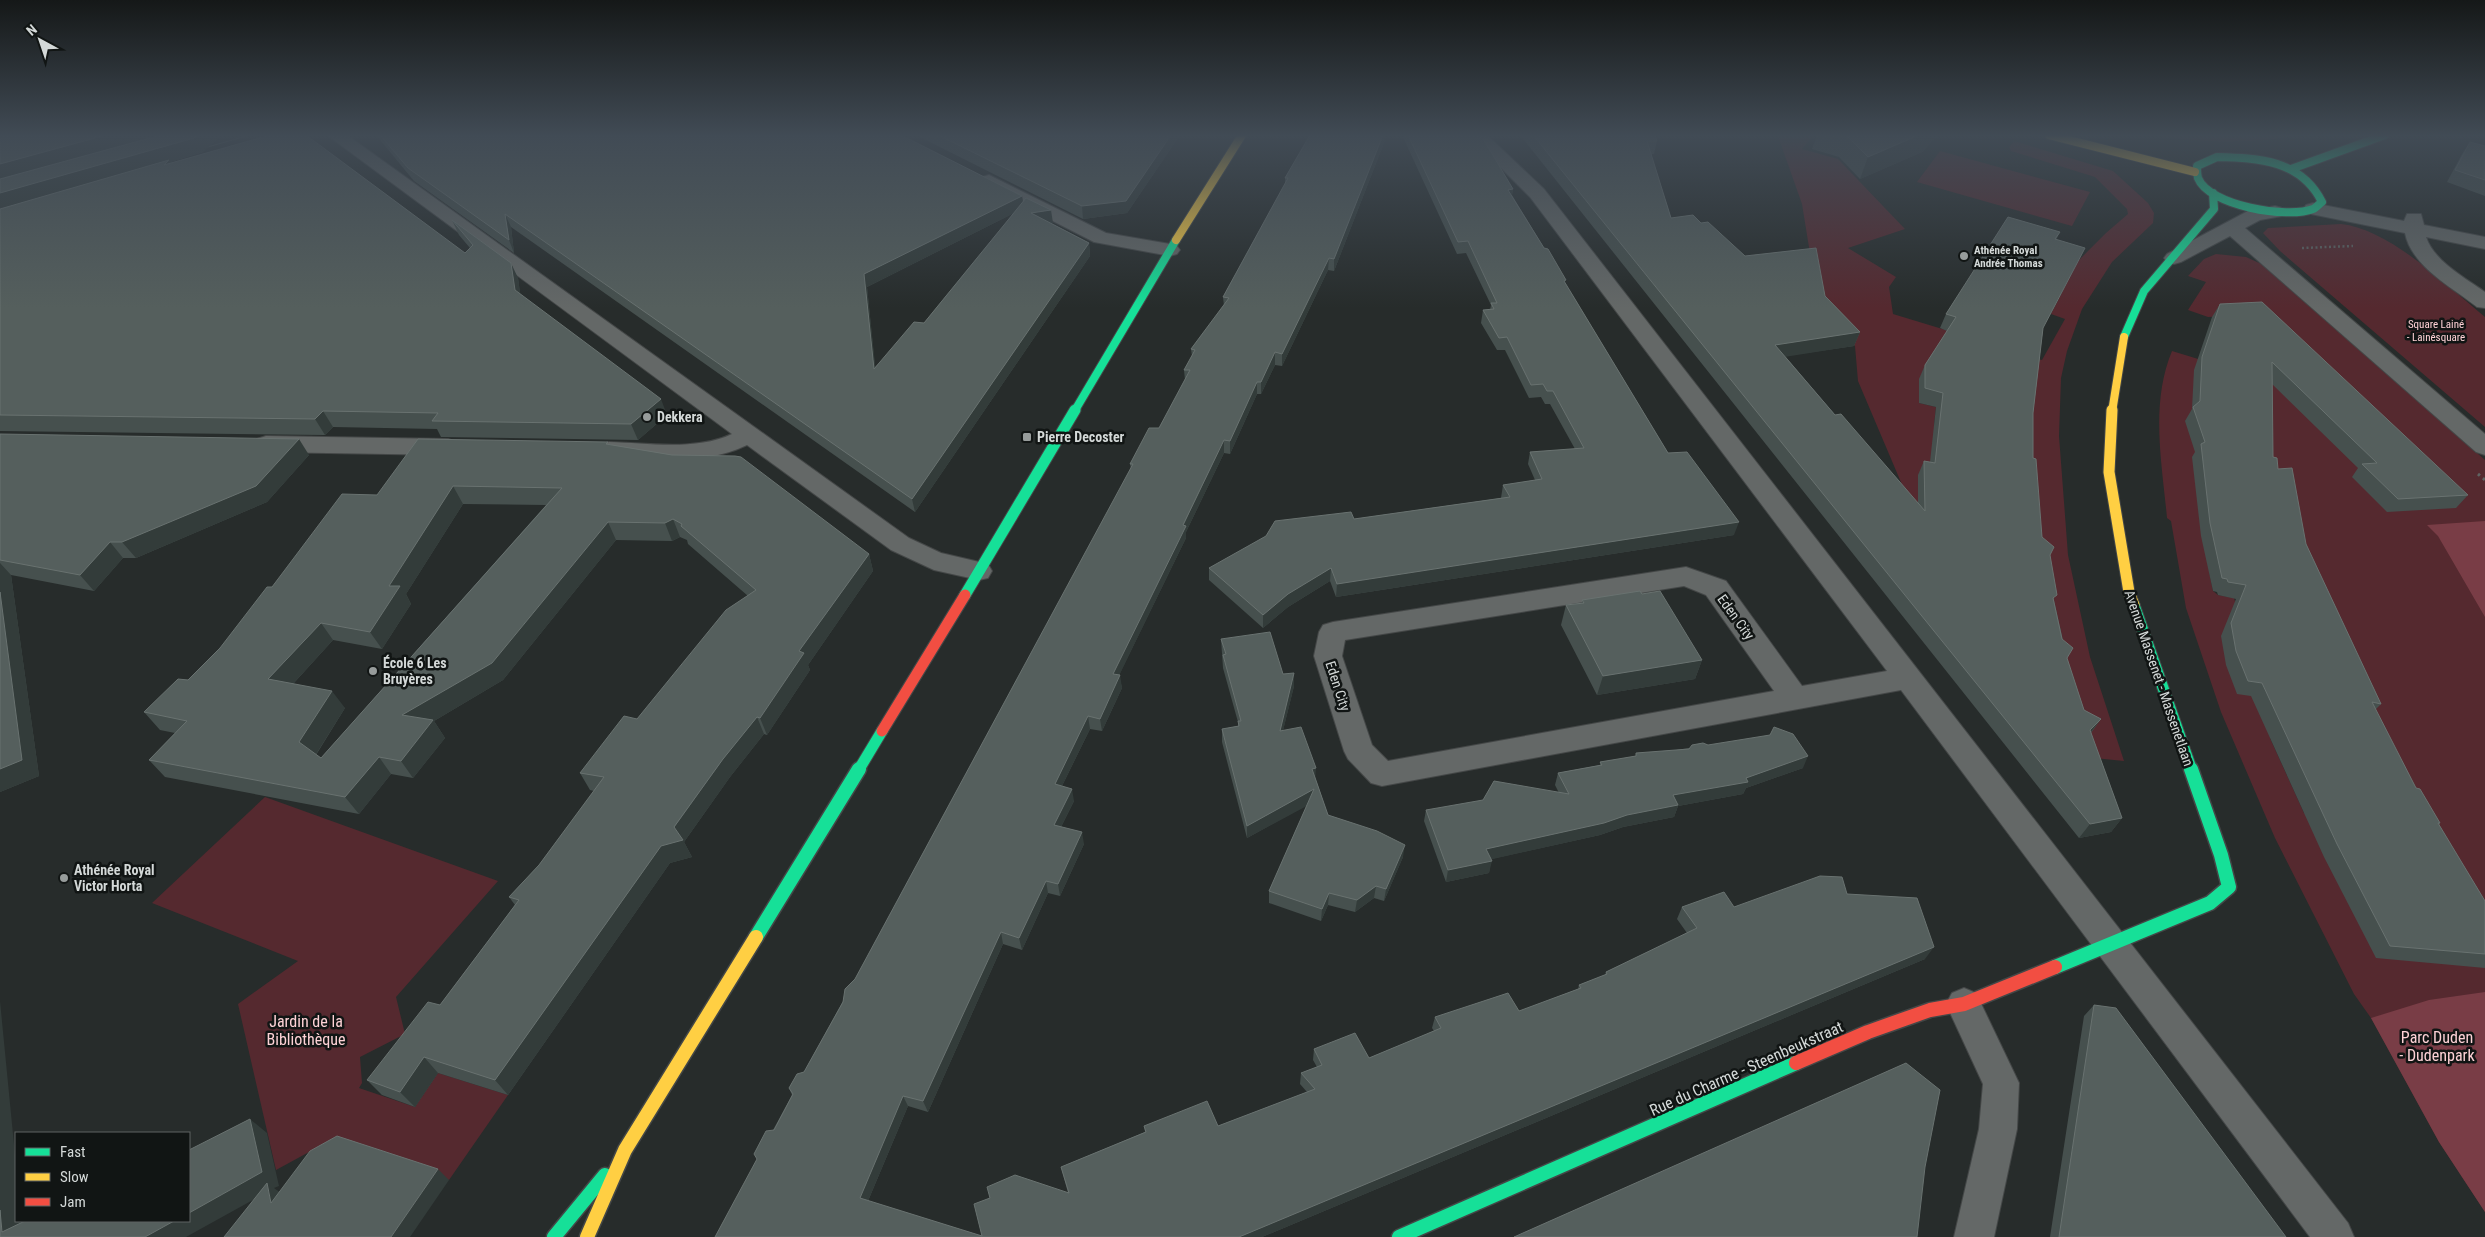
<svg xmlns="http://www.w3.org/2000/svg" width="2485" height="1237" font-family="'Roboto Condensed',sans-serif">
<style>
.green{fill:#55292f;fill-rule:evenodd}
.forest{fill:#793d46}
.lines{fill:none;stroke-linecap:round;stroke-linejoin:round}
.street-casing{stroke:#444747;stroke-width:2}
.fast-far2-casing{stroke:#444747;stroke-width:10}
.fast-far1-casing{stroke:#444747;stroke-width:13}
.fast-casing{stroke:#444747;stroke-width:17}
.slow-far2-casing{stroke:#444747;stroke-width:10}
.slow-far1-casing{stroke:#444747;stroke-width:13}
.slow-casing{stroke:#444747;stroke-width:17}
.jam-far1-casing{stroke:#444747;stroke-width:13}
.jam-casing{stroke:#444747;stroke-width:17}
.path-far1{stroke:#5f6362;stroke-width:2.5;stroke-dasharray:2 2.5;stroke-linecap:butt}
.path{stroke:#5f6362;stroke-width:3;stroke-dasharray:2.5 4;stroke-linecap:butt}
.street{fill:#646867;fill-rule:evenodd}
.fast-far2{stroke:#16e098;stroke-width:8}
.fast-far1{stroke:#16e098;stroke-width:11}
.fast{stroke:#16e098;stroke-width:14}
.slow-far2{stroke:#ffcf43;stroke-width:8}
.slow-far1{stroke:#ffcf43;stroke-width:11}
.slow{stroke:#ffcf43;stroke-width:14}
.jam-far1{stroke:#f24e42;stroke-width:11}
.jam{stroke:#f24e42;stroke-width:14}
.tram{stroke:#5e6261;stroke-width:1}
.wall{fill:#46504e;fill-rule:evenodd}
.shaded-wall{fill:#333c3a}
.building{fill:#555f5d;stroke:#697270;fill-rule:evenodd}
.poi-dot{fill:#979c9b;stroke:#111514;stroke-width:2}
.labels{text-anchor:middle;stroke-width:5;stroke-linejoin:round;paint-order:stroke}
.far-poi-label{font-size:11px;font-weight:bold;fill:#d4d9d8;stroke:#111514;text-anchor:start}
.far-park-label{font-size:11px;fill:#fed2d6;stroke:#111514}
.poi-label{font-size:14px;font-weight:bold;fill:#d4d9d8;stroke:#111514;text-anchor:start}
.street-label{font-size:14px;fill:#d4d9d8;stroke:#111514}
.near-park-label{font-size:16px;fill:#fed2d6;stroke:#111514}
.near-street-label{font-size:16px;fill:#d4d9d8;stroke:#111514}
</style>
<rect width="100%" height="100%" fill="#272c2b"/>
<path class="green" d="M1765 135H1814L1802 149 1838 159 1905 229 1848 248 1896 277 1889 287 1893 314 1949 331 1919 403 1936 407 1934 425 1937 427 1950 482 1918 476V485L1937 530 1903 487 1858 381 1855 346 1830 321 1814 278 1802 204 1778 136Z
M2153 135H2152H2298C2255 144 2195 143 2153 135Z
M2014 141 2113 171 2148 203 2154 213 2153 223 2112 262 2082 309 2067 351 2061 378 2059 436 2068 555 2090 657 2124 761 2084 757 2034 555 2030 357 2042 360 2065 319 2051 314 2078 261 2106 233 2128 214 2127 209 2095 177 2011 151 2009 147Z
M1940 151 2090 192 2072 226 1917 182Z
M2341 224C2390 229 2447 286 2485 317V427L2280 251 2263 233 2268 228Z
M2216 254 2246 257 2268 267 2485 460V1212L2439 1142 2371 1018 2354 994 2275 838 2221 712 2186 608 2171 521 2167 518C2162 463 2150 404 2172 351L2231 369 2254 315 2208 317 2188 310 2206 282 2188 276 2204 259ZM2209 571 2295 616 2236 605 2234 598 2218 595 2213 591ZM2270 738 2378 751 2341 818 2304 813Z
M265 797 498 881 396 997 405 1034 360 1057 362 1083 359 1088 415 1107 438 1073 508 1095 449 1180 331 1140 276 1170 238 1004 298 961 152 903Z"/>
<path class="forest" d="M2485 521V617L2438 536 2427 525Z
M2485 992V1212L2439 1142 2371 1018 2429 1000Z"/>
<g class="lines">
<g class="street-casing">
<path id="street" d="M327 135H347L909 538 941 553 988 564 992 571 988 578 979 580 934 570 891 550 747 445C705 466 655 458 609 458L600 455 597 450 600 445 609 442C648 443 696 451 732 434Z
M1468 135H1487L1544 189 2348 1223 2354 1237H2310L1901 690 1382 786 1371 783 1348 759 1344 751 1314 656 1319 632 1323 625 1333 622 1686 567 1726 581 1802 686 1887 671 1530 197ZM1684 586 1706 595 1774 691 1388 761 1372 745 1342 656 1345 640Z
M989 175 1106 233 1170 244 1177 246 1180 250 1177 254 1170 256 1094 242 982 185 980 181 982 177Z
M2313 203 2404 221 2407 214H2421L2424 225 2485 237V249L2426 237C2434 261 2465 278 2485 292V308L2477 307C2453 288 2411 266 2405 233L2306 213 2303 209 2306 205Z
M2275 206 2282 208 2285 212 2282 216 2260 220 2245 228 2485 434V455L2476 452 2230 236 2181 262 2174 264 2167 262 2164 258 2167 254 2248 211Z
M266 436 448 439 457 442 460 447 457 452 448 455 266 452 257 449 254 444 257 439Z
M1964 988 1976 993 2019 1083 2017 1129 1994 1237H1954L1979 1129 1983 1084 1946 1004 1952 993Z"/>
</g>
<g class="fast-far2-casing">
<path id="fast-far2" d="M2217 157C2259 158 2301 160 2322 202 2319 204 2316 208 2313 209 2288 219 2209 206 2198 178 2197 174 2197 170 2197 166Z
M2291 169 2385 135
M2124 337 2144 291 2214 209 2213 193
M1074 412 1176 240"/>
</g>
<g class="fast-far1-casing">
<path id="fast-far1" d="M965 595 1075 410
M2134 605 2192 771
M858 771 882 731"/>
</g>
<g class="fast-casing">
<path id="fast" d="M756 937 859 769
M2055 967 2210 903 2229 887 2221 855 2191 769
M554 1237 605 1175
M1399 1237 1796 1063"/>
</g>
<g class="slow-far2-casing">
<path id="slow-far2" d="M2049 135 2195 172
M1176 240 1242 135
M2112 412 2124 337"/>
</g>
<g class="slow-far1-casing">
<path id="slow-far1" d="M2112 410 2109 472 2129 592 2134 605"/>
</g>
<g class="slow-casing">
<path id="slow" d="M587 1237 625 1150 756 937"/>
</g>
<g class="jam-far1-casing">
<path id="jam-far1" d="M882 731 965 595"/>
</g>
<g class="jam-casing">
<path id="jam" d="M1796 1063 1868 1032 1930 1010 1964 1004 2055 967"/>
</g>
<path class="path-far1" d="M2302 248 2353 246"/>
<path class="path" d="M2478 474 2485 480"/>
<use href="#street" class="street"/>
<use href="#fast-far2" class="fast-far2"/>
<use href="#fast-far1" class="fast-far1"/>
<use href="#fast" class="fast"/>
<use href="#slow-far2" class="slow-far2"/>
<use href="#slow-far1" class="slow-far1"/>
<use href="#slow" class="slow"/>
<use href="#jam-far1" class="jam-far1"/>
<use href="#jam" class="jam"/>
<path class="tram" d="M197 150 250 135"/>
</g>
<path class="wall" d="M0 135 203 152 170 162 171 163 465 253 470 248 459 235 452 220 518 278 520 294 667 415 638 440 441 437 437 429 333 427 325 435 0 431Z
M376 135H901L1022 196 1023 202 1053 223H1051L1089 243 1090 256 915 512 511 227 514 253 414 181ZM1014 213 924 323 875 367 867 287Z
M916 135H1180L1127 213 1083 219Z
M1310 135H1387L1334 271 1328 270 1282 366 1275 365 1261 394H1257L1230 454 1224 453 1186 532V538L1119 675 1122 688 1102 731 1090 729 1062 786 1074 801 1061 827 1084 844 1060 896 1048 893 1022 950 1003 944 928 1112 908 1106 868 1201 982 1236 1068 1193 1061 1167 1145 1132 1144 1126H1218L1307 1092 1300 1084 1301 1073 1317 1067 1313 1060 1314 1049 1369 1058 1434 1031 1432 1028 1435 1017 1519 1011 1578 989 1579 985 1605 975 1606 972 1687 933 1677 919 1682 907H1734L1847 894 1925 959 1262 1237H715L792 1095 789 1088 804 1072 855 979 1131 469 1130 464 1159 428 1185 380 1184 370 1192 356 1191 349 1224 306 1223 297 1285 185V178Z
M1402 135H1478L1513 189 1512 195 1668 453 1734 535 1336 597 1330 581 1288 607 1263 628 1209 580V568L1354 519 1501 498 1503 485 1535 480 1528 464 1530 452 1575 449 1550 404H1545L1541 397 1529 398 1505 350H1497L1481 323 1483 310H1490L1491 305 1466 253 1457 254Z
M1520 135H1655L1657 141 1654 154H1651L1671 218 1701 223 1745 256 1825 296 1860 332 1854 346 1785 356 1835 415 1918 503V475L1924 461 1930 462 1936 407 1919 403V379L1925 365 1947 331 1940 328 1946 314 2060 232 2056 240 2043 329 2033 413V458L2042 537 2050 555 2054 600 2067 658 2084 710 2101 719 2091 733 2122 818 2111 832 2079 838Z
M1817 135H1938L1922 152 1860 179 1839 157 1812 149Z
M2470 142 2485 146V196L2447 182 2462 154Z
M2220 304 2468 495 2456 508 2387 512 2352 477 2358 468 2272 384 2273 457 2278 469 2306 544 2381 704 2375 710 2416 788 2440 823 2439 825 2485 901V968L2376 958 2324 857 2251 696 2237 694 2226 665 2221 636 2236 599 2218 595 2217 592 2213 591 2201 536 2192 457 2195 452 2185 421 2192 409 2194 370 2212 317Z
M0 434 309 455 267 502 136 558H123L94 591 11 575 39 776 0 792Z
M609 444 869 554 873 571 808 665 810 670 767 735 764 734 730 777 684 842 692 857 670 863 508 1095 438 1073 415 1107 382 1095 367 1080 440 1005 515 905 509 897 539 865 594 791 590 790 580 773 637 719 748 596 688 544 687 540 680 537 672 541 616 540 503 680 434 721 445 738 413 778 391 774 359 814 165 777 149 760 175 733 160 730 144 712 188 680 220 648 272 587 377 495ZM463 504 546 505 321 758 316 755 345 708 293 684 333 640 382 649 411 604 406 594Z
M1582 600 1702 660 1695 679 1597 695 1561 625 1566 605 1582 603Z
M1221 639 1283 674 1294 686 1283 730 1315 777 1328 815 1403 857 1384 901 1374 898 1355 912 1328 905 1321 921 1269 903V891L1307 805 1247 838 1222 742V729L1238 726V722L1223 668Z
M1708 745 1803 768 1746 788 1743 794 1678 806 1674 817 1623 827 1600 835 1491 859 1489 873 1446 882 1424 821 1426 810 1559 793 1555 785 1558 773 1600 765V762Z
M2094 1005 2286 1237H2050L2084 1016Z"/>
<path class="shaded-wall" d="M106 135H169L0 181V164Z
M198 135H222L203 152 170 162 178 175 0 211V193Z
M1171 135H1180L1127 213 1083 219 1082 206Z
M1383 135H1387L1334 271V259Z
M1919 135H1938L1922 152 1860 179 1868 157Z
M1513 189 1511 201 1508 190Z
M1022 196 1024 208 867 287 877 383 874 369 864 274Z
M1051 210 1053 223 1032 226 1031 213Z
M505 214 511 227 514 253 509 240Z
M1089 243 1090 256 915 512 912 499Z
M1329 258 1328 270 1282 366V354Z
M511 263 518 278 522 305 515 290Z
M1860 332 1854 346 1771 359 1775 345Z
M1275 352V365L1261 394V382Z
M1257 382V394L1230 454V441Z
M661 399 667 415 638 440 631 424Z
M323 411 333 427 325 435 315 419Z
M299 439 309 455 267 502 136 558 122 542Z
M1224 440V453L1186 532V538L1114 686 1113 674Z
M453 486 463 504 406 594 411 604 382 649 370 632 389 586Z
M673 519 680 537 672 541 665 523Z
M608 522 616 540 503 680 434 721 445 738 413 778 401 761 402 715Z
M1739 522 1734 535 1336 597 1337 584Z
M110 542 123 558 94 591 80 575Z
M869 554 873 571 808 665 810 670 767 735 760 718 799 651Z
M0 563 11 575 39 776 0 792Z
M1331 568 1330 581 1288 607 1263 628V615L1288 594Z
M321 623 333 640 281 697 268 679Z
M1702 660 1695 679 1597 695 1603 676Z
M1294 673V686L1280 743V731Z
M1120 675 1122 688 1102 731 1100 719Z
M332 691 345 708 313 759 299 742Z
M1088 716 1090 729 1057 796 1055 784Z
M757 717 764 734 730 777 684 842 692 857 670 863 508 1095 495 1080 723 759Z
M2101 719 2090 733V730Z
M1808 756 1803 768 1746 788 1743 794 1678 806 1674 817 1623 827 1600 835 1484 861 1486 849 1673 795 1746 778Z
M379 757 391 774 359 814 345 797Z
M1316 768 1315 781 1312 769Z
M1072 789 1074 801 1056 837 1054 825Z
M1314 789V802L1247 838V826Z
M2122 818 2111 832 2079 838 2090 824Z
M1082 832 1084 844 1060 896 1058 884Z
M1405 845 1403 857 1384 901 1386 889Z
M1492 861 1489 873 1446 882 1448 870Z
M1046 881 1048 893 1022 950 1019 938Z
M1376 886 1374 898 1355 912 1357 900Z
M1329 893 1328 905 1321 921 1322 909Z
M1001 932 1003 944 928 1112 923 1101Z
M1934 947 1925 959 1262 1237H1239Z
M0 1001 16 1165V1221H22L23 1237 2 1232 0 1210Z
M424 1057 438 1073 415 1107 400 1092Z
M903 1096 908 1106 865 1208 860 1198Z
M250 1119 267 1133 279 1186 274 1188 281 1193 271 1203 269 1191 186 1237H145L174 1221H189V1213Z
M438 1169 449 1180 410 1237H391Z"/>
<path class="building" d="M0 135H106L0 164Z
M161 135H198L194 138 0 193V179Z
M270 135H306L465 253 473 245 452 220 511 263 515 290 661 399 631 424 432 421 438 413 323 411 315 419 0 415V209L169 160 164 165Z
M380 135H901L1022 196 864 274 874 369 914 322 924 323 1026 198 1051 210 1031 213 1089 243 912 499 505 214 509 240 408 168Z
M938 135H1171L1126 201 1082 206Z
M1310 135H1383L1334 259 1329 258 1282 354 1275 352 1261 382H1257L1230 441 1224 440 1183 525 1186 526 1113 674 1120 675 1100 719 1088 716 1055 784 1072 789 1054 825 1082 832 1058 884 1046 881 1019 938 1001 932 923 1101 903 1096 860 1198 982 1236 974 1204 990 1198 987 1187 1015 1175 1069 1193 1061 1167 1146 1132 1144 1126 1207 1101 1218 1126 1315 1089 1301 1073 1322 1065 1314 1049 1355 1033 1369 1058 1441 1028 1435 1017 1508 993 1519 1011 1581 988 1579 985 1607 974 1606 972 1697 928 1682 907 1724 892 1734 907 1820 876 1842 877 1847 894 1917 898 1934 947 1239 1237H715L757 1159 754 1154 766 1131 774 1130 793 1094 789 1088 797 1074 804 1072 843 1002 845 989 855 979 1133 464H1130L1149 428H1159L1190 370H1184L1195 350 1191 349 1229 298 1223 297 1288 178H1285Z
M1408 135H1478L1485 142 1513 189 1508 190 1544 248 1548 249 1566 280 1564 281 1668 453 1687 452 1739 522 1337 584 1331 568 1288 594 1263 615 1209 568 1266 536 1275 521 1351 512 1354 519 1510 497 1503 485 1542 479 1530 452 1584 448 1553 391H1547L1543 384 1531 385 1507 337 1499 338 1483 310 1494 309 1491 303H1497L1468 241 1458 242Z
M1533 135H1655L1657 141H1647L1671 218 1693 215 1701 223 1708 222 1745 256 1816 248 1825 296 1860 332 1775 345 1835 415 1841 414 1925 511 1924 461 1935 463 1943 393 1925 388V365L1956 317 1946 314 2008 217 2060 232 2055 239 2085 248 2043 328 2033 413V458L2036 459 2042 537 2054 547 2050 555 2057 595 2053 598 2062 639 2073 648 2067 658 2084 710 2101 719 2090 730 2122 818 2090 824Z
M1844 135H1919L1868 157 1846 135Z
M2470 142 2485 146V180L2455 170Z
M2262 302 2468 495 2398 499 2362 464 2377 463 2272 362 2273 457 2277 458 2278 469 2292 468 2306 544 2381 704 2372 702 2416 788 2420 789 2440 823H2438L2485 901V954L2390 946 2337 844 2262 683 2248 681 2236 651 2231 623 2246 585 2228 582 2227 579 2222 578 2210 523 2201 444 2205 442 2193 407 2200 401 2202 357 2220 304Z
M0 434 299 439 256 486 122 542H110L80 575 0 560Z
M418 439 608 442 606 444 672 455 735 456 741 457 869 554 799 651 804 653 760 718 757 717 723 759 674 827 683 840 661 846 495 1080 424 1057 400 1092 367 1080 428 1002 440 1005 519 900 509 897 539 865 604 777 580 773 624 716 637 719 726 610 756 590 681 526 682 524 673 519 665 523 608 522 492 663 402 715 433 720 401 761 379 757 345 797 149 760 187 721 144 712 178 679 188 680 220 648 267 587H272L342 494 377 495ZM453 486 562 488 321 758 299 742 332 691 268 679 321 623 370 632 400 586H389Z
M1640 591 1642 594 1660 591 1702 660 1603 676 1566 605 1584 603 1582 600Z
M0 592 22 760 0 769Z
M1270 632 1283 674 1294 673 1280 731 1301 727 1316 768 1312 769 1328 815 1377 831 1405 845 1386 889 1376 886 1357 900 1329 893 1322 909 1269 891 1314 789 1247 826 1222 729 1239 726 1238 721H1241L1223 655 1226 654 1221 639Z
M1774 727 1793 734 1808 756 1746 778 1748 782 1673 795 1678 805 1627 815 1604 823 1486 849 1492 861 1448 870 1426 810 1483 800 1494 781 1569 794 1558 773 1602 765 1600 762 1636 756V753L1689 749 1692 745 1703 743 1708 745 1770 735Z
M2094 1005 2116 1008 2286 1237H2059Z
M1906 1063 1940 1090 1925 1167 1917 1237H1514Z
M250 1119 262 1172 189 1213V1150Z
M337 1136 438 1169 391 1237H224L267 1183 271 1203 310 1151Z
M0 1210 2 1232 25 1221H174L145 1237H0Z"/>
<linearGradient id="sky" x2="0" y2="1"><stop stop-color="#151818"/><stop offset="0.44" stop-color="#414b55"/><stop offset="1" stop-color="#414b55" stop-opacity="0"/></linearGradient>
<rect width="2485" height="308" fill="url(#sky)"/>
<g class="poi-dot">
<circle cx="1964" cy="256" r="5"/>
<circle cx="647" cy="417" r="5"/>
<rect x="1022" y="432" width="10" height="10" rx="2.5"/>
<circle cx="373" cy="671" r="5"/>
<circle cx="64" cy="878" r="5"/>
</g>
<g class="labels">
<g class="far-poi-label">
<text x="1974" y="254">Athénée Royal<tspan x="1974" dy="13">Andrée Thomas</tspan></text>
</g>
<g class="far-park-label">
<text x="2436" y="328">Square Lainé<tspan x="2436" dy="13">- Lainésquare</tspan></text>
</g>
<g class="poi-label">
<text x="657" y="422">Dekkera</text>
<text x="1037" y="442">Pierre Decoster</text>
<text x="383" y="668">École 6 Les<tspan x="383" dy="16">Bruyères</tspan></text>
<text x="74" y="875">Athénée Royal<tspan x="74" dy="16">Victor Horta</tspan></text>
</g>
<g class="street-label">
<text transform="translate(1736 617) rotate(54)" y="5">Eden City</text>
<text transform="translate(2159 678) rotate(71)" y="5">Avenue Massenet - Massenetlaan</text>
<text transform="translate(1338 686) rotate(72)" y="5">Eden City</text>
</g>
<g class="near-park-label">
<text x="306" y="1027">Jardin de la<tspan x="306" dy="18">Bibliothèque</tspan></text>
<text x="2437" y="1043">Parc Duden<tspan x="2437" dy="18">- Dudenpark</tspan></text>
</g>
<g class="near-street-label">
<text transform="translate(1746 1068) rotate(-24)" y="6">Rue du Charme - Steenbeukstraat</text>
</g>
</g>
<rect x="15" y="1132" width="175" height="90" fill="#111514" stroke="#5f6362"/>
<rect x="25" y="1148" width="25" height="8" fill="#16e098" stroke="#5f6362"/>
<text x="60" y="1157" font-size="15" fill="#d4d9d8">Fast</text>
<rect x="25" y="1173" width="25" height="8" fill="#ffcf43" stroke="#5f6362"/>
<text x="60" y="1182" font-size="15" fill="#d4d9d8">Slow</text>
<rect x="25" y="1198" width="25" height="8" fill="#f24e42" stroke="#5f6362"/>
<text x="60" y="1207" font-size="15" fill="#d4d9d8">Jam</text>
<g transform="translate(40 40) rotate(320)" stroke="#111514" stroke-width="4" paint-order="stroke">
<path d="M0-4L9 19L0 12L-9 19Z" fill="#d4d9d8"/>
<text y="-8" font-size="14" font-weight="bold" text-anchor="middle" fill="#d4d9d8">N</text>
</g>
</svg>
